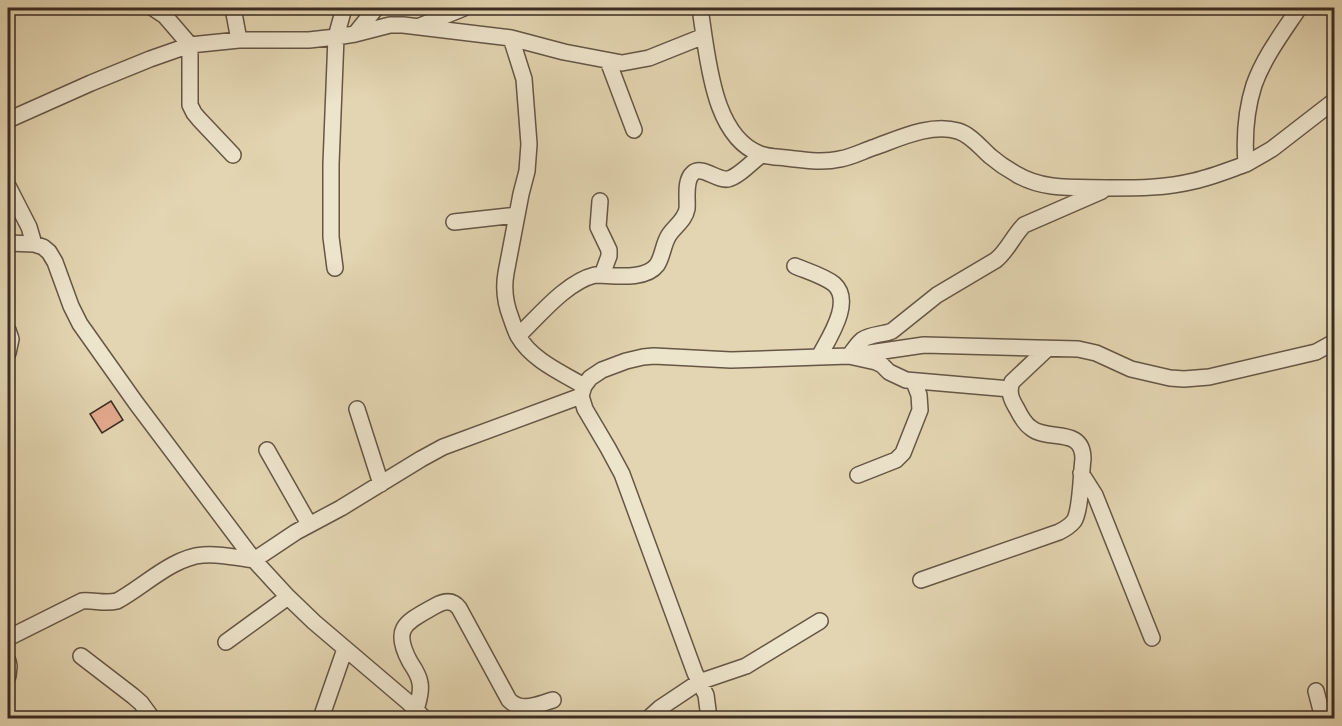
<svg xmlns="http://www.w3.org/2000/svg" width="1342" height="726" font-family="'Libre Bodoni',serif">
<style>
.building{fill:#e4a98e;stroke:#3b2c23;stroke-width:1.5}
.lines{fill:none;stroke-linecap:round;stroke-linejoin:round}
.minor-casing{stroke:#655646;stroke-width:18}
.minor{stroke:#ede4cc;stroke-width:15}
</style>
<rect width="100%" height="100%" fill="#e3d5b1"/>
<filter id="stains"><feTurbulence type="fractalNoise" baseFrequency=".00333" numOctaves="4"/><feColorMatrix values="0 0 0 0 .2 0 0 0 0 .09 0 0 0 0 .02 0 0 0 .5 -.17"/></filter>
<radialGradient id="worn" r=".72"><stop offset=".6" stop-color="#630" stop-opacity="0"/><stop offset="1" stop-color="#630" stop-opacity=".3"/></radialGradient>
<path class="building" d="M111 401 123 420 102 433 90 414Z"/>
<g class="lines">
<g class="minor-casing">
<path id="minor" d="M153 8 165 16 190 45V105L194 113 199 119 233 155
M233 8 239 40
M700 8 704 36
M420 26 464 8
M355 34 376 8
M511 38 524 79 529 144 527 171 521 194 506 273C503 290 505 303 511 318 513 324 515 330 518 336 532 360 560 372 584 386
M608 61 634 130
M8 120 91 83 150 59 190 45 239 40H309L336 37 355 34 390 25H403L511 38 564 52 622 63 649 58 704 36C710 75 718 138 760 154 768 157 778 157 786 158 804 160 823 163 840 159 852 157 863 151 875 147 900 138 931 123 958 131 971 135 980 147 990 156 997 162 1007 169 1016 174 1044 191 1077 187 1109 188 1138 188 1166 188 1194 181 1212 177 1229 170 1246 164 1244 137 1246 110 1254 85 1264 57 1283 32 1299 8
M1246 164 1272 149 1334 101
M8 186 29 227 34 244
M600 201 598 227 609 250V256L602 275
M454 222 517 215
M8 243 34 244 43 247 49 252 55 262 71 306 80 324 136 403 254 560 288 597 314 622 408 702 424 718
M795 266C807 271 824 276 834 284 854 302 828 339 819 357
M335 268 331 237V164L336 37 344 8
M8 330 11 339 8 353
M518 336C539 316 566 282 595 275 612 275 645 281 657 265 663 256 663 244 669 235 675 226 685 220 687 209 688 199 684 181 693 173 702 165 717 181 728 179 738 177 753 161 761 155
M1010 389 906 380 889 372 882 365 876 362 849 356C853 351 857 344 862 340 871 334 882 335 892 331L937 295 996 260C1008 250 1013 236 1024 225L1102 191
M357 409 381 484
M267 450 309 524
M1081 473 1095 495 1152 638
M858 475 896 460 903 453 920 410 919 395 914 382
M921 580 1059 532C1065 529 1070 526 1074 521 1081 510 1081 473 1083 459 1083 426 1048 442 1031 428 1025 424 1020 415 1017 409 1011 399 1008 392 1012 382L1047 349
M8 638 82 601C94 600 105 604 117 601 143 587 173 557 203 555 219 553 237 558 254 560L296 532 341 508 421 459 443 447 581 396
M226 642 288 597
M81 656 133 696 141 703 152 718
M8 661 9 666 8 676
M1316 691 1323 718
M416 710C418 702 422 692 420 683 419 675 414 668 410 662 391 627 407 622 435 606 444 601 452 599 459 608L509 700C522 713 538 704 553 700
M321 718 345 649
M649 718 660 708 699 682 746 666 820 621
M709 718 706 695 695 673 622 474 608 448 585 409 581 396 584 386 590 378 602 370 626 361 643 357 654 356 731 360 849 356 924 345 1078 349 1096 353 1131 369 1170 378 1184 379 1209 377 1316 352 1334 342"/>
</g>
<use href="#minor" class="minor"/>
</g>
<rect width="1342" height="726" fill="none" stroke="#e3d5b1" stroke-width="30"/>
<rect x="9" y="9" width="1324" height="708" fill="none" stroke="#3b2c23" stroke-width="3"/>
<rect x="15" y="15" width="1312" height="696" fill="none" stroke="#3b2c23" stroke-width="1.5"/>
<rect width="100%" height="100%" filter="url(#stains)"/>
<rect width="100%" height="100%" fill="url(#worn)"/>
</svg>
